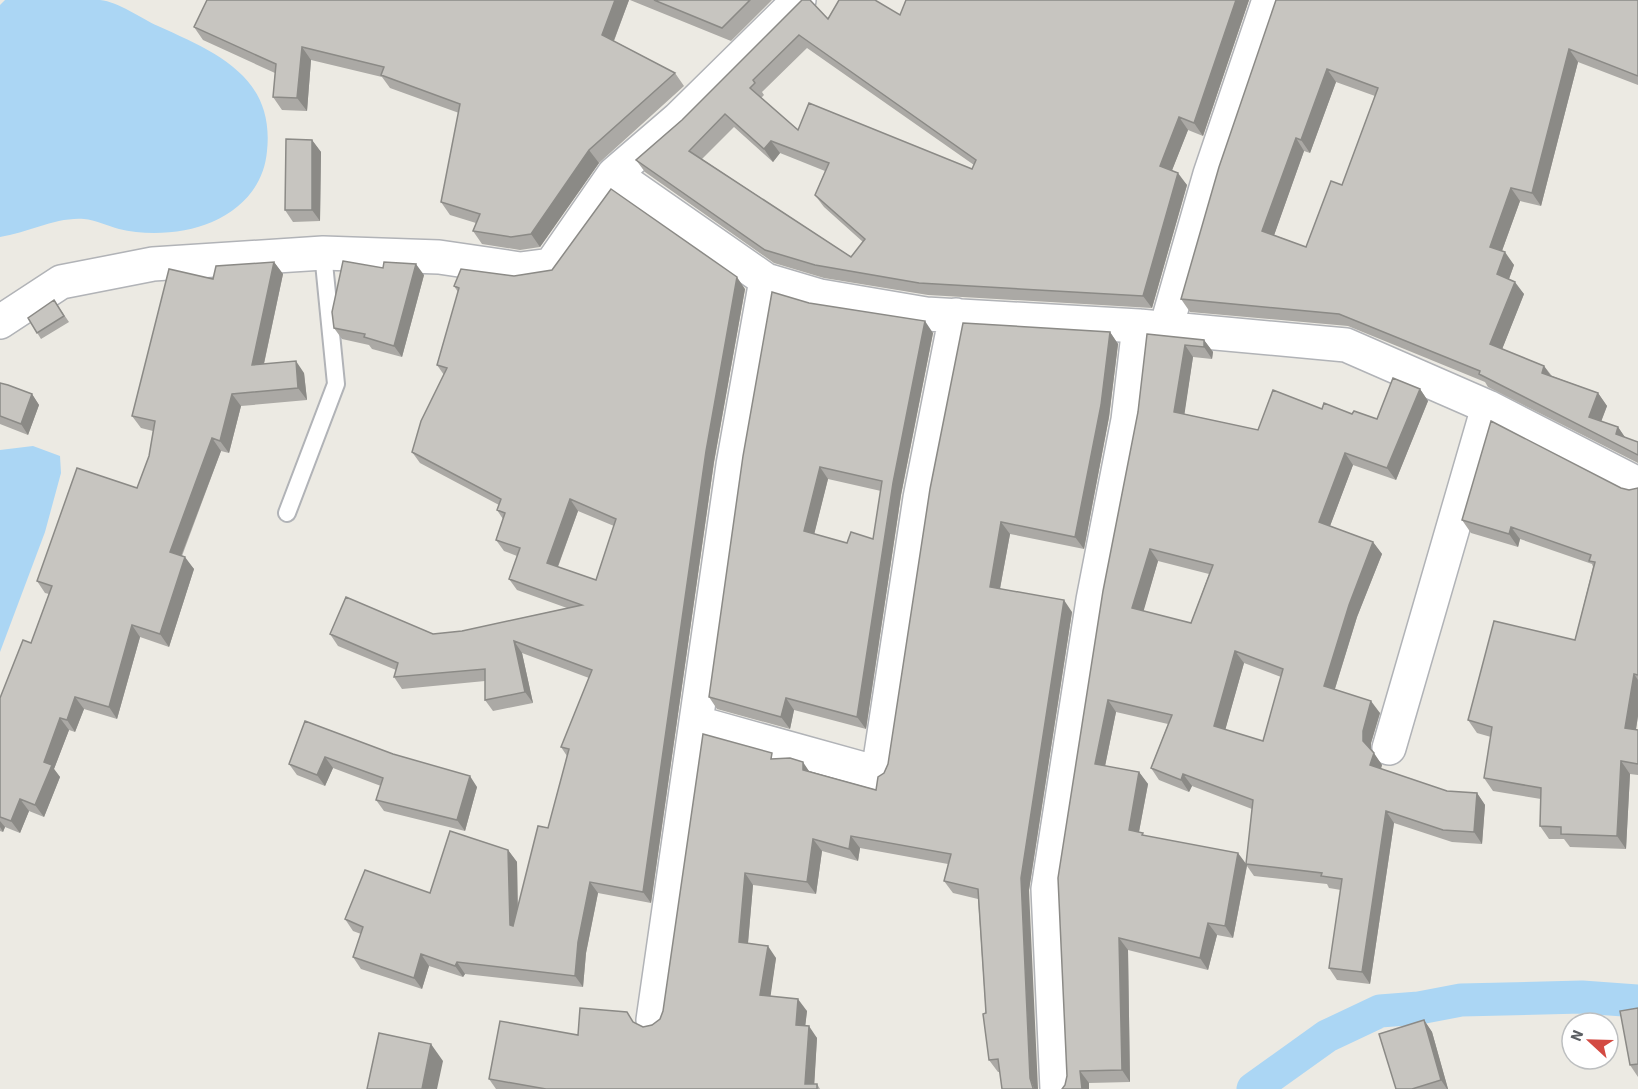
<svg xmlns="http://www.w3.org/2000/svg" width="1638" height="1089" font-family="'Source Sans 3',sans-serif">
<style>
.water{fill:#abd6f4}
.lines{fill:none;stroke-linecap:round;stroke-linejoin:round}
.canal{stroke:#abd6f4;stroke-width:33}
.service-casing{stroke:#b1b3b7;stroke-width:20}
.minor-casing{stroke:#b1b3b7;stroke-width:36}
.service{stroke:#fff;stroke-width:16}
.minor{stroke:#fff;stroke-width:33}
.wall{fill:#aba9a5;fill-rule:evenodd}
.shaded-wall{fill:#8b8a86}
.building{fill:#c7c5c0;stroke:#8b8a86;stroke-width:1.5;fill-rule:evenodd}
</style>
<rect width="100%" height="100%" fill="#eceae3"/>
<path class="water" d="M5 0C36 0 69 0 100 0 119 2 140 18 158 26 215 52 275 76 267 151 264 185 243 208 212 222 185 234 147 236 119 229 108 226 95 220 84 219 55 217 28 233 0 237V5Z
M33 446 60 456 61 473 45 532 0 652V450Z"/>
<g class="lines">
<path class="canal" d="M1253 1089 1327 1036 1380 1011 1419 1008 1461 1000 1582 997 1638 1001"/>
<g class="service-casing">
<path id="service" d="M287 513 336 384 323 253"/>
</g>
<g class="minor-casing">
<path id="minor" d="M614 174 678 119 799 0
M0 322 61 282 153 264 323 253 439 257 520 269 551 265 614 174 766 280 820 296 926 314 1139 326 1346 345 1488 407 1638 484
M1166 328 1210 174 1269 0
M698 723 878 773 920 498 956 315
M1389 748 1488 407
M653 1020 733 465 766 280
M1057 1089 1048 889 1093 600 1128 420 1139 326"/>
</g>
<use href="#service" class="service"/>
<use href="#minor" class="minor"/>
</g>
<path class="wall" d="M207 0H629L614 41 675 73 684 86 599 163 540 247 520 250 482 244 473 231 476 223 450 215 441 202 459 113 390 88 382 77 311 60 307 111 282 110 273 97 275 73 203 40 194 27Z
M630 0H772L731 41Z
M802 0 828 19 900 15 906 0H1249L1203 136 1188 130 1172 170 1187 185 1152 308 928 295 824 278 774 263 645 172 636 160 682 120ZM807 48 974 165 972 169 798 130 761 98 764 95 762 92ZM734 127 773 162 780 153 825 171 815 195 824 207 863 242 851 257 702 159Z
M1276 0H1638V85L1578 62 1541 206 1520 201 1502 251 1514 265 1509 279 1524 294 1502 349 1544 366 1552 376 1598 393 1607 406 1601 421 1618 427 1625 438 1638 442V463L1488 387 1485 382 1348 326 1190 312 1181 299ZM1336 82 1375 96 1342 185 1306 247 1274 235 1304 151 1310 153Z
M312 140 321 152 320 221 293 222 285 210Z
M274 262 283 274 264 364 304 373 307 400 241 406 229 453 221 451 182 556 194 569 169 647 140 637 117 719 84 709 75 732 69 730 54 769 60 777 44 817 29 811 20 833 5 827 3 832 0 831V698L31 643 49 594 45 593 37 581 137 488 149 456 153 431 141 428 132 416 213 279Z
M424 275 402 357 372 349 369 345 342 339 334 328Z
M514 276 745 289 714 462 651 903 598 893 586 953 583 987 465 974 463 977 429 966 422 989 361 969 353 957 361 934 353 931 345 919 430 893 508 850 517 862 518 908 548 828 567 756 561 747 589 678 522 653 533 703 493 711 485 700V681L402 689 394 677 396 670 338 646 330 634H433L462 631 567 608 517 590 509 579 517 556 504 551 496 540 503 519 497 510 499 505 420 463 412 452 444 375 437 365 458 292 454 286ZM578 511 614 526 596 580 558 567Z
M54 300 69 322 41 339 28 318Z
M809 303 933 333 901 495 866 729 794 710 790 729 717 709 709 697ZM828 479 881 491 873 539 847 543 814 534Z
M1110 332 1118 344 1109 417 1084 549 1010 534 1000 589 1072 612 1029 890 1000 1072H998L989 1060 978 899 953 893 944 881 948 864 860 848 858 861 822 851 816 894 753 885 748 943 776 958 770 996 807 1011 805 1026 817 1038 814 1084H817L820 1089H496L489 1079 578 1035 634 1023 643 1027 652 1025 660 1019 776 759 809 771 876 790 888 764 930 489Z
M1147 334 1204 340 1213 352 1212 359 1193 357 1184 414 1258 430 1322 409 1377 419 1420 389 1428 401 1396 480 1353 465 1330 526 1373 542 1382 554 1357 617 1335 689 1380 713 1371 743V750L1382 765 1381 769 1447 791 1477 793 1485 805 1482 844 1452 842 1394 823 1370 984 1337 980 1329 968 1341 890 1329 888 1327 884 1254 876 1247 866 1233 938 1217 935 1208 970 1128 950 1130 1082 1089 1083V1089H1062L1065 1085 1067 1076 1138 412ZM1158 561 1209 574 1191 623 1143 611ZM1244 663 1281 677 1263 741 1225 730ZM1116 712 1168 724 1151 768 1159 780 1189 792 1192 786 1252 809 1246 864 1145 836 1139 832 1148 784 1139 772 1105 766Z
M0 383 32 394 39 405 28 435 0 424Z
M1621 488 1629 490 1638 488V716L1636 730H1638V775L1630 774 1626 849 1570 847 1564 839H1549L1540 826 1541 799 1493 791 1484 778 1491 737 1477 733 1468 720 1575 640 1593 567 1592 564 1520 539 1518 547 1471 533 1462 520Z
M305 721 477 787 465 831 384 811 376 800 381 786 333 768 325 786 297 775 289 764Z
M1638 1008V1077L1630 1065Z
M1424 1020 1432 1032 1448 1089H1396Z"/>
<path class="shaded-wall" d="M615 0H629L611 48 602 35Z
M1236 0H1249L1203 136 1194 123Z
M302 47 311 60 307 111 297 98Z
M1569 49 1578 62 1541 206 1532 193Z
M1327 69 1336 82 1310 153 1301 140Z
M1179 117 1188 130 1169 178 1160 166Z
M1296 138 1304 151 1271 244 1262 231Z
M312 140 321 152 320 221 312 210Z
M771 141 780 153 773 162 764 149Z
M589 150 599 163 540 247 531 234Z
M1178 173 1187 185 1152 308 1143 296Z
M1511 188 1520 201 1499 259 1490 247Z
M1505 252 1514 265 1506 287 1497 274Z
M274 262 283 274 261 377 252 365Z
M416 264 424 275 402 357 394 346Z
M737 277 745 289 714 462 651 903 643 892 706 451Z
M1515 282 1524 294 1499 357 1490 344Z
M925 321 933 333 901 495 866 729 857 717 893 483Z
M1110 332 1118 344 1109 417 1084 549 1075 537Z
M1204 340 1213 352 1212 359 1204 347Z
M1185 345 1193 357 1183 424 1174 412Z
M296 361 304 373 307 400 298 388Z
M1544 366 1553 379 1542 373Z
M1420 389 1428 401 1396 480 1387 468Z
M1598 393 1607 406 1598 430 1589 417Z
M32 394 39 405 28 435 21 424Z
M232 394 241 406 229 453 220 441Z
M1618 427 1627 440 1616 434Z
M212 438 221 451 178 564 170 552Z
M1345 453 1353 465 1327 534 1319 522Z
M820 467 828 479 812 543 804 531Z
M570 499 578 511 555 574 547 563Z
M1001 522 1010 534 998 599 990 587Z
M1511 527 1520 539 1518 547 1509 534Z
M1373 542 1382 554 1357 617 1332 698 1324 686 1349 605Z
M1150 549 1158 561 1141 620 1132 608Z
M185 557 194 569 169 647 160 634Z
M1064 600 1072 612 1029 890 1038 1089H1034L1030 1078 1021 878Z
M132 625 140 637 117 719 109 707Z
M514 641 522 653 533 703 525 692Z
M1235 651 1244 663 1223 738 1214 726Z
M1634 674 1638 680V716L1634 741 1625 728Z
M75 697 84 709 75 732 67 720Z
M786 698 794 710 790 729 781 717Z
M1108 700 1116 712 1103 776 1095 764Z
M1371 701 1380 713 1371 743V753L1363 741V731Z
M60 718 69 730 54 769 60 777 44 817 35 805 44 762Z
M1374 753 1382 765 1378 777 1370 765Z
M325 757 333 768 325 786 317 775Z
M1621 761 1630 774 1626 849 1617 836Z
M803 762 811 774 803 770Z
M1139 772 1148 784 1137 842 1129 830Z
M1183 774 1192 786 1189 792 1181 780Z
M470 776 477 787 465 831 457 820Z
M1477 793 1485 805 1482 844 1474 832Z
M20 799 29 811 20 833 11 821Z
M1386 811 1394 823 1370 984 1362 972Z
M0 821 5 827 3 832 0 827Z
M851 836 860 848 858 861 849 849Z
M813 839 822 851 816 894 807 882Z
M508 850 517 862 518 937 510 925Z
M1238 853 1247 865 1233 938 1225 926Z
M745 873 753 885 747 954 739 942Z
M590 882 598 893 586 953 583 987 575 976 578 942Z
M1208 923 1217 935 1208 970 1200 958Z
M1119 938 1128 950 1130 1082 1122 1070Z
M768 946 776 958 769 1007 760 995Z
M421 954 429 966 422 989 414 978Z
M457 962 465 974 463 977 455 966Z
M798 999 807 1011 804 1037 796 1025Z
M1424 1020 1432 1032 1448 1089H1447L1441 1080Z
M809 1026 817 1038 814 1089 805 1084Z
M431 1044 443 1061 437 1089H422Z
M1080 1071 1089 1083V1089H1082Z"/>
<path class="building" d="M207 0H615L602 35 675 73 589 150 531 234 511 237 473 231 480 214 441 202 460 104 381 75 384 67 302 47 297 98 273 97 276 64 194 27Z
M654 0H750L722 28Z
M802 0H810L828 19 839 0H875L900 15 906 0H1236L1194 123 1179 117 1160 166 1178 173 1143 296 919 283 815 265 765 250 636 160 682 120ZM799 35 976 160 972 169 809 103 798 130 750 88 755 83 753 80ZM725 114 764 149 771 141 829 163 815 195 865 239 851 257 689 151Z
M1276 0H1638V76L1569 49 1532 193 1511 188 1490 247 1505 252 1497 274 1515 282 1490 344 1544 366 1542 373 1598 393 1589 417 1618 427 1616 434 1638 442V455L1479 374 1480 371 1339 314 1181 299 1219 167ZM1327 69 1378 88 1342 185 1331 181 1306 247 1262 231 1296 138 1301 140Z
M286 139 312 140V210H285Z
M611 189 737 277 706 451 643 892 590 882 578 942 575 976 457 962 455 966 421 954 414 978 353 957 363 927 345 919 365 870 430 893 450 831 508 850 510 925 513 926 538 826 548 828 569 749 561 747 592 670 514 641 525 692 485 700V669L394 677 398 663 330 634 346 597 433 634 462 631 582 605 509 579 520 548 496 540 505 513 497 510 501 499 412 452 421 421 447 368 437 365 459 288 454 286 461 269 514 276 552 270ZM570 499 616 519 596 580 547 563Z
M343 261 383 268 384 262 416 264 394 346 364 337 365 334 334 328 332 312Z
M274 262 252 365 296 361 298 388 232 394 220 441 212 438 170 552 185 557 160 634 132 625 109 707 75 697 67 720 60 718 44 762 52 765 35 805 20 799 11 821 0 817V698L23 640 31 643 52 586 37 581 77 468 137 488 149 456 155 421 132 416 169 269 213 279 216 266Z
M772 292 809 303 925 321 893 483 857 717 786 698 781 717 709 697 743 456ZM820 467 882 481 873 539 851 532 847 543 804 531Z
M54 300 64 316 37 333 28 318Z
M963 323 1110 332 1101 405 1075 537 1001 522 990 587 1064 600 1021 878 1030 1078 1033 1088 1035 1089H1002L998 1059 989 1060 983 1014 986 1013 978 889 944 881 951 854 851 836 849 849 813 839 807 882 745 873 739 942 768 946 760 995 798 999 796 1025 809 1026 805 1084H817V1089H546L489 1079 500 1021 578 1035 580 1008 627 1012 633 1022 643 1027 652 1025 660 1019 663 1011 703 734 772 753 771 759 790 758 803 762V770L876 790 878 777 884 773 888 764 930 489Z
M1147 334 1204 340V347L1185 345 1174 412 1258 430 1273 390 1322 409 1324 403 1352 414 1354 411 1377 419 1393 378 1420 389 1387 468 1345 453 1319 522 1373 542 1349 605 1324 686 1371 701 1363 731V741L1374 753 1370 765 1447 791 1477 793 1474 832 1443 830 1386 811 1362 972 1329 968 1342 879 1321 876 1322 873 1246 864 1253 800 1183 774 1181 780 1151 768 1172 715 1108 700 1095 764 1139 772 1129 830 1143 833 1142 835 1238 853 1225 926 1208 923 1200 958 1119 938 1122 1070 1080 1071 1082 1089H1062L1065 1085 1067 1076 1058 878 1103 591 1138 412ZM1150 549 1213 565 1191 623 1132 608ZM1235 651 1283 669 1263 741 1214 726Z
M0 383 8 385 32 394 21 424 0 416Z
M1491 421 1621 488 1629 490 1638 488V675L1634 674 1625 728 1638 730V764L1621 761 1617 836 1561 834V827L1540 826 1541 788 1484 778 1492 727 1468 720 1494 621 1575 640 1595 562 1589 561 1591 555 1511 527 1509 534 1462 520Z
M305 721 393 754 470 776 457 820 376 800 383 778 325 757 317 775 289 764Z
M1638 1008V1064L1630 1065 1620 1011Z
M1424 1020 1441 1080 1412 1089H1396L1379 1034Z
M379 1033 431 1044 422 1089H367Z"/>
<g transform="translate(1590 1041) rotate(292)"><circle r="28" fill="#ffffff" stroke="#bdbfc0" stroke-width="1.5"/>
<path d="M0-4.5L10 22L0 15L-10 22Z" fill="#d34a42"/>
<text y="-9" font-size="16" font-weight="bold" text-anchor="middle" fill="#5b5e62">N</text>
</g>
</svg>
